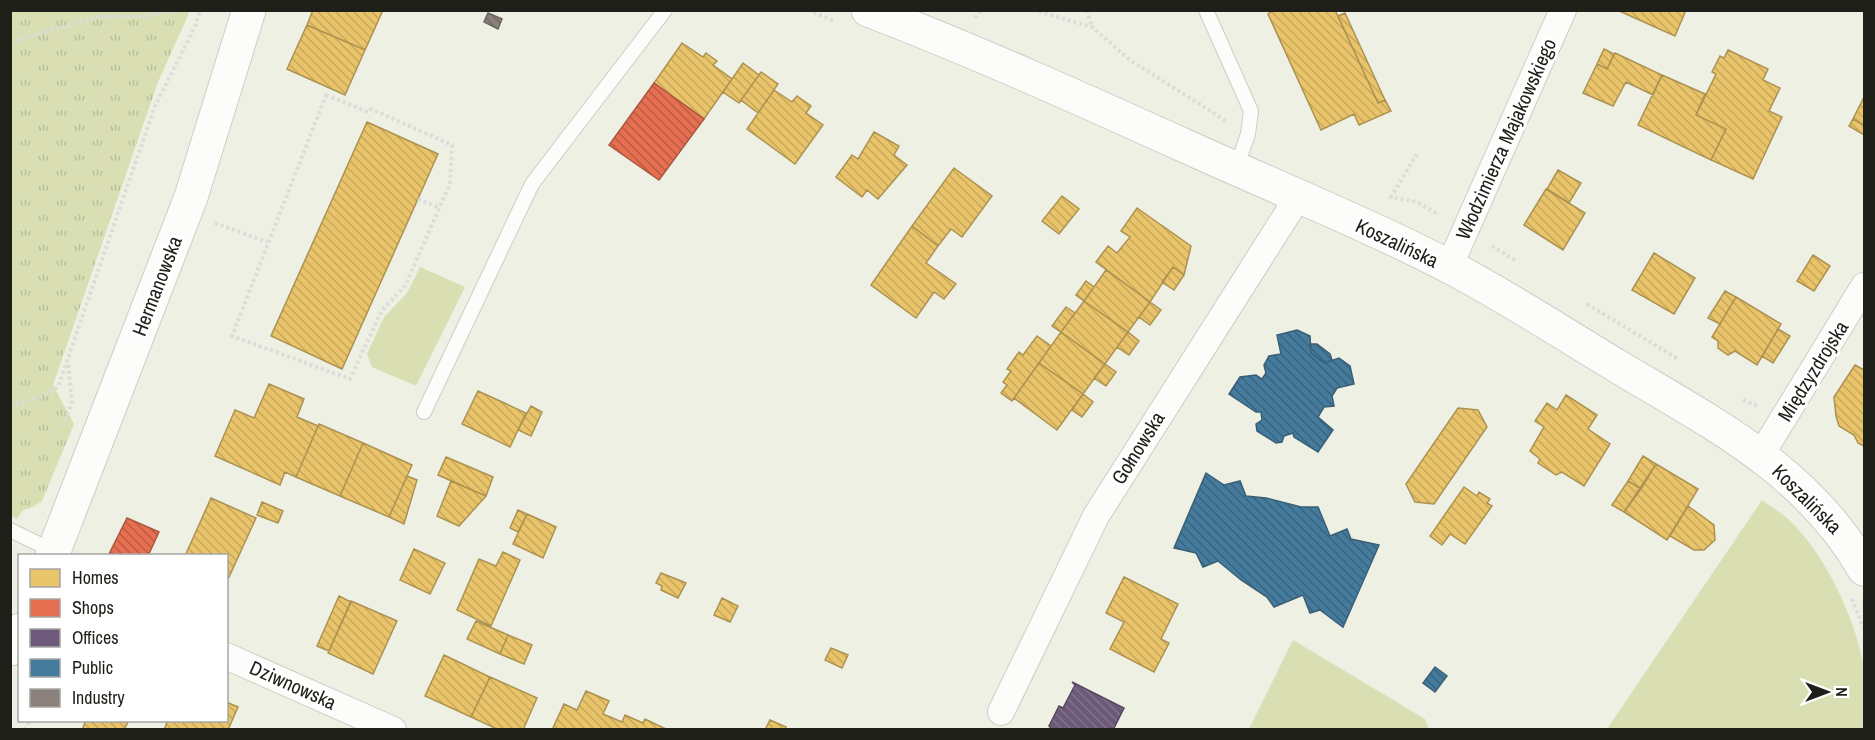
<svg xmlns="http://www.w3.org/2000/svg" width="1875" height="740" font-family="'Archivo Narrow',sans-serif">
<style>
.grass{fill:url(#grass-tufts)}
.park{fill:#d9dfb3}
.homes{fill:url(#homes-back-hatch);stroke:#ac9251;stroke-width:1.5}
.shops{fill:url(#shops-back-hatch);stroke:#ab5740;stroke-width:1.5}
.offices{fill:url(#offices-back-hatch);stroke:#55485d;stroke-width:1.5}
.public{fill:url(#public-back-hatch);stroke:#395f75;stroke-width:1.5}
.industry{fill:url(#industry-back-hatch);stroke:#6a645e;stroke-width:1.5}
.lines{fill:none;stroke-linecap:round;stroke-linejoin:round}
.lane-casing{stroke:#cccec5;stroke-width:16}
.street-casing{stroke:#cccec5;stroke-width:28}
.secondary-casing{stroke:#cccec5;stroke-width:35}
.path{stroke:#dcdcd9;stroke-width:4;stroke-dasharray:3 3;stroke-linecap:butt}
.lane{stroke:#fcfdfb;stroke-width:14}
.street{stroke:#fcfdfb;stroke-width:26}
.secondary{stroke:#fcfdfb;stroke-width:33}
.labels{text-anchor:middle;stroke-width:6;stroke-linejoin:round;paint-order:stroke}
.street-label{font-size:20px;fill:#1e1f18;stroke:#fff}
</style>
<defs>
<pattern id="grass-tufts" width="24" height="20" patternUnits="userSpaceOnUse" patternTransform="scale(1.5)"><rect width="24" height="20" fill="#d9dfb3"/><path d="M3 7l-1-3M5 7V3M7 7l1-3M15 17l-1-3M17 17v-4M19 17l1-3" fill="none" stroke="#babf99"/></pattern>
<pattern id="homes-back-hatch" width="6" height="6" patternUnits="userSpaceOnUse" patternTransform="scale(1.5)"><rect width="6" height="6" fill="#e9c46a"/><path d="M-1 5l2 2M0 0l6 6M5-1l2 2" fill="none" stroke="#c7a85b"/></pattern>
<pattern id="shops-back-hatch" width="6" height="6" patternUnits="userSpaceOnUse" patternTransform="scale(1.5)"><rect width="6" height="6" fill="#e76f51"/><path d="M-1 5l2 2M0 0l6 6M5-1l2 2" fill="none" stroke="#bb5b42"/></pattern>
<pattern id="offices-back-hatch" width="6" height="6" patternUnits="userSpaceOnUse" patternTransform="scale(1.5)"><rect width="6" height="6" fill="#6d597a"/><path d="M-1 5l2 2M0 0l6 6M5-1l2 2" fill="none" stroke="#81728a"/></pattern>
<pattern id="public-back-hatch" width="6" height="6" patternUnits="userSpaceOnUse" patternTransform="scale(1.5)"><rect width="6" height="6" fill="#457b9d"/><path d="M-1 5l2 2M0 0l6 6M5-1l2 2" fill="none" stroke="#39647f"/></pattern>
<pattern id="industry-back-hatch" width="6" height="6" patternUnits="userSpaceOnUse" patternTransform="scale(1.5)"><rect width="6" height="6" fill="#8a817c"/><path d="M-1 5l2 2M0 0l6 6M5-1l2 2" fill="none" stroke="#706965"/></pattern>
</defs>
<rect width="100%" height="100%" fill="#eef0e4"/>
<path class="grass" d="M10 11H190L158 82 53 385 74 424 42 501 33 507 23 510 17 519 10 515Z"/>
<path class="park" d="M420 267 465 287 416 386 372 367 367 354 384 317 407 293Z
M1762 500C1770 506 1780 512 1788 519 1825 553 1857 621 1864 669 1867 689 1865 710 1864 729H1607Z
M1293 640 1425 719 1429 729H1249Z"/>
<path class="homes" d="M313 10H383L365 50 307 25Z
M1335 10 1378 103 1385 100 1391 111 1359 125 1354 114 1321 130 1268 14 1274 10Z
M1617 10H1686L1675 36Z
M1345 13 1385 100 1378 103 1338 16Z
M307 25 365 50 345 95 287 69Z
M682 43 703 57 706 53 717 61 713 65 732 79 704 119 654 83Z
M1604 49 1614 54 1607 69 1597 64Z
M1728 50 1768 69 1763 80 1780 88 1769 111 1782 117 1753 179 1711 160 1726 129 1696 115 1716 74 1712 72 1720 56 1724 58Z
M1615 53 1662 75 1653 95 1626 82 1613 106 1583 93 1597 64 1607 69Z
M743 63 759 75 739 103 723 92Z
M761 72 778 84 758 113 741 100Z
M1662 75 1705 94 1696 115 1726 129 1711 160 1638 125Z
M774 90 792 102 797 96 811 106 806 113 823 125 795 164 747 129Z
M1864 97V125L1853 119Z
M1853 119 1864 125V135L1849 126Z
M367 122 438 154 342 369 271 336Z
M874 132 899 146 894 155 907 165 878 199 867 190 862 197 836 177 852 155 858 159Z
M954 168 992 196 962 237 951 229 938 246 912 226Z
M1558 170 1581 183 1569 203 1547 189Z
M1546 189 1585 213 1563 250 1524 225Z
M1062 196 1079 209 1059 234 1042 221Z
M1137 208 1191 246 1184 275 1173 267 1150 302 1096 262 1108 246 1117 253 1130 237 1121 231Z
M912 226 938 246 926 263 956 284 944 299 934 292 916 318 871 285Z
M1654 253 1695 278 1674 314 1632 290Z
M1813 255 1830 266 1814 291 1797 281Z
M1173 267 1184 275 1174 290 1162 282Z
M1106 270 1150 302 1128 332 1084 301Z
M1086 281 1094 287 1084 301 1076 295Z
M1725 291 1736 297 1720 324 1708 318Z
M1736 297 1781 324 1757 365 1735 351 1728 355 1718 348V341L1712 337Z
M1084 301 1128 332 1105 364 1061 332Z
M1150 302 1161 310 1150 325 1139 317Z
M1066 307 1075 313 1061 332 1052 326Z
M1778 329 1790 336 1773 363 1762 356Z
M1061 332 1105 364 1083 394 1039 363Z
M1128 332 1139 341 1129 355 1117 347Z
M1037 336 1051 346 1012 401 1001 393 1007 385 1003 382 1011 371 1007 369 1019 352 1023 355Z
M1039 363 1083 394 1057 430 1014 398Z
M1105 364 1116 372 1106 386 1094 378Z
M1855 365 1864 370V446L1858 443 1854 435 1839 426 1836 416 1834 397Z
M269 384 304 399 297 417 318 426 296 477 285 472 280 485 215 456 235 410 254 418Z
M478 391 526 413 510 447 462 424Z
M1083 394 1093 402 1082 417 1072 410Z
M1566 395 1597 415 1588 429 1610 444 1584 486 1562 472 1556 475 1538 463 1540 459 1530 451 1544 427 1535 421 1547 403 1557 410Z
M531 406 542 412 531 436 518 430Z
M1458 408 1478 410 1487 427 1434 504 1415 502 1406 484Z
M319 424 363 443 340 496 296 477Z
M363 443 412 465 389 517 340 496Z
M1643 456 1656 464 1641 489 1628 481Z
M446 457 493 477 486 496 438 475Z
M1656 464 1698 489 1667 540 1624 512Z
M407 476 417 480 404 524 389 517Z
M451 481 486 496 459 526 437 516Z
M1628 481 1641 489 1624 512 1612 505Z
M1464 487 1477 496 1479 492 1490 499 1487 503 1492 506 1465 544 1450 534 1442 545 1430 536Z
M211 498 256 518 229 577 226 576V556H185Z
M262 502 283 511 278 523 257 515Z
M1688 506 1714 525 1715 540 1704 550H1694L1670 536Z
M518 510 527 514 518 532 510 528Z
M527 514 556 527 543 558 513 544Z
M414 549 445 563 430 594 400 580Z
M503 552 520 560 491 626 457 610 479 559 496 566Z
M661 573 686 583 678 598 661 590 662 586 656 583Z
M1124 577 1178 604 1161 639 1169 643 1154 672 1110 649 1124 622 1106 613Z
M339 596 351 602 329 651 317 646Z
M722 598 738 606 730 622 714 615Z
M351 601 397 621 373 674 328 653Z
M476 621 508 635 500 654 467 639Z
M508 635 532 645 524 664 500 654Z
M831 648 848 655 842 668 825 660Z
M444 655 490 677 471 717 425 696Z
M490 677 537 698 523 730H499L471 717Z
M586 691 609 701 603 714 622 722 625 715 643 723 645 719 668 730H552L564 704 577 710Z
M226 702 238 707 228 730H164L168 720H226Z
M86 720H129L124 730H82Z
M770 720 786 727 785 730H765Z"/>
<path class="shops" d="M654 83 704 119 659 180 609 145Z
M127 518 159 532 148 556 109 554Z"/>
<path class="offices" d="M1072 682 1124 708 1113 730H1053L1049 726 1059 706 1063 708 1075 685Z"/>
<path class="public" d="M1297 330 1310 336 1311 353 1325 363 1339 358 1350 366 1354 384 1337 388 1332 396 1334 406 1324 407 1318 417 1333 430 1318 452 1294 437 1293 433 1284 436 1282 442 1276 443 1257 431 1256 424 1262 420 1261 412H1256L1229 394 1240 377 1256 375 1262 379 1266 373 1264 365 1269 356 1281 354 1277 335Z
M1310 344H1317L1330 354 1332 360 1325 363 1311 353Z
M1206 473 1224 485 1240 481 1246 496 1266 498 1301 507H1318L1330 536 1347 529 1351 539 1379 545 1343 627 1320 610 1310 613 1303 595 1274 607 1267 597 1241 580 1218 561 1203 567 1196 553 1174 548Z
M1435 667 1447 676 1435 692 1423 683Z"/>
<path class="industry" d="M488 13 502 19 498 29 484 22Z"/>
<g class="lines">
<g class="lane-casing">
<path id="lane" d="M1206 10 1251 111 1248 134 1236 169
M424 412 532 184 665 10
M10 530 53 551"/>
</g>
<g class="street-casing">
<path id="street" d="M1449 267 1563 10
M1761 455 1864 286
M226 656 393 730
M1001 712 1096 516 1298 197"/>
</g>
<g class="secondary-casing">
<path id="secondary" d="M868 10C975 51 1079 98 1183 145 1273 186 1365 223 1452 268 1509 298 1562 333 1617 366 1712 423 1807 470 1864 569
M52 556 191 197 249 10
M10 649 20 630"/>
</g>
<path class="path" d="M808 10 835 21
M1033 10 1092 27 1130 60 1226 121
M1087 10 1092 27
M975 18 982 10
M10 42 97 17H143L177 10
M326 95 368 112 371 109 452 145 450 184 405 286 382 310 350 379 232 336Z
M1417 154 1391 197 1417 202 1439 215
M418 199 440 208
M215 223 267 242
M1492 246 1516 261
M1587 304 1678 359
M1743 400 1758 406
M10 406 41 397 58 387 155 106 195 27 200 10
M63 426 72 402 68 363
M1852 599 1864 629
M25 730 30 720
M1857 730 1864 723"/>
<use href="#lane" class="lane"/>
<use href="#street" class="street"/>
<use href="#secondary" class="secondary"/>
</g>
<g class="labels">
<g class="street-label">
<text transform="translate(1506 139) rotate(-66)" y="7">Włodzimierza Majakowskiego</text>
<text transform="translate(1397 243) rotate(25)" y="7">Koszalińska</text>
<text transform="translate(157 286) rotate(-69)" y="7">Hermanowska</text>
<text transform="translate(1813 371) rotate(-58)" y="7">Międzyzdrojska</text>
<text transform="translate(1138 448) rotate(-58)" y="7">Gołnowska</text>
<text transform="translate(1807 499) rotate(45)" y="7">Koszalińska</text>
<text transform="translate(293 685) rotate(24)" y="7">Dziwnowska</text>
</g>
</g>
<rect width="1875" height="740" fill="none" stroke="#1e1f18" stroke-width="24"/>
<rect x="18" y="554" width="210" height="168" fill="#ffffff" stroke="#a5a5a3" stroke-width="1.5"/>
<rect x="30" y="569" width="30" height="18" fill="#e9c46a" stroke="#a5a5a3" stroke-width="1.5"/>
<text x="72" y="584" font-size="18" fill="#1e1f18">Homes</text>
<rect x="30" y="599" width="30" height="18" fill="#e76f51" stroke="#a5a5a3" stroke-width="1.5"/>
<text x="72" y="614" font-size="18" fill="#1e1f18">Shops</text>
<rect x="30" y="629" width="30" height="18" fill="#6d597a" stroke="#a5a5a3" stroke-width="1.5"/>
<text x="72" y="644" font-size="18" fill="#1e1f18">Offices</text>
<rect x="30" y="659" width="30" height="18" fill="#457b9d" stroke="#a5a5a3" stroke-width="1.5"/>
<text x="72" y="674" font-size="18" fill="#1e1f18">Public</text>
<rect x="30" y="689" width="30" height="18" fill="#8a817c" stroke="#a5a5a3" stroke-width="1.5"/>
<text x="72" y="704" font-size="18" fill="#1e1f18">Industry</text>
<g transform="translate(1827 692) rotate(90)" stroke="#ffffff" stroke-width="4.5" paint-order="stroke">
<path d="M0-4.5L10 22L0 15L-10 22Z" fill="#1e1f18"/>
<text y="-9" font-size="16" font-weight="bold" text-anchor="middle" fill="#1e1f18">N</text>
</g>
</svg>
